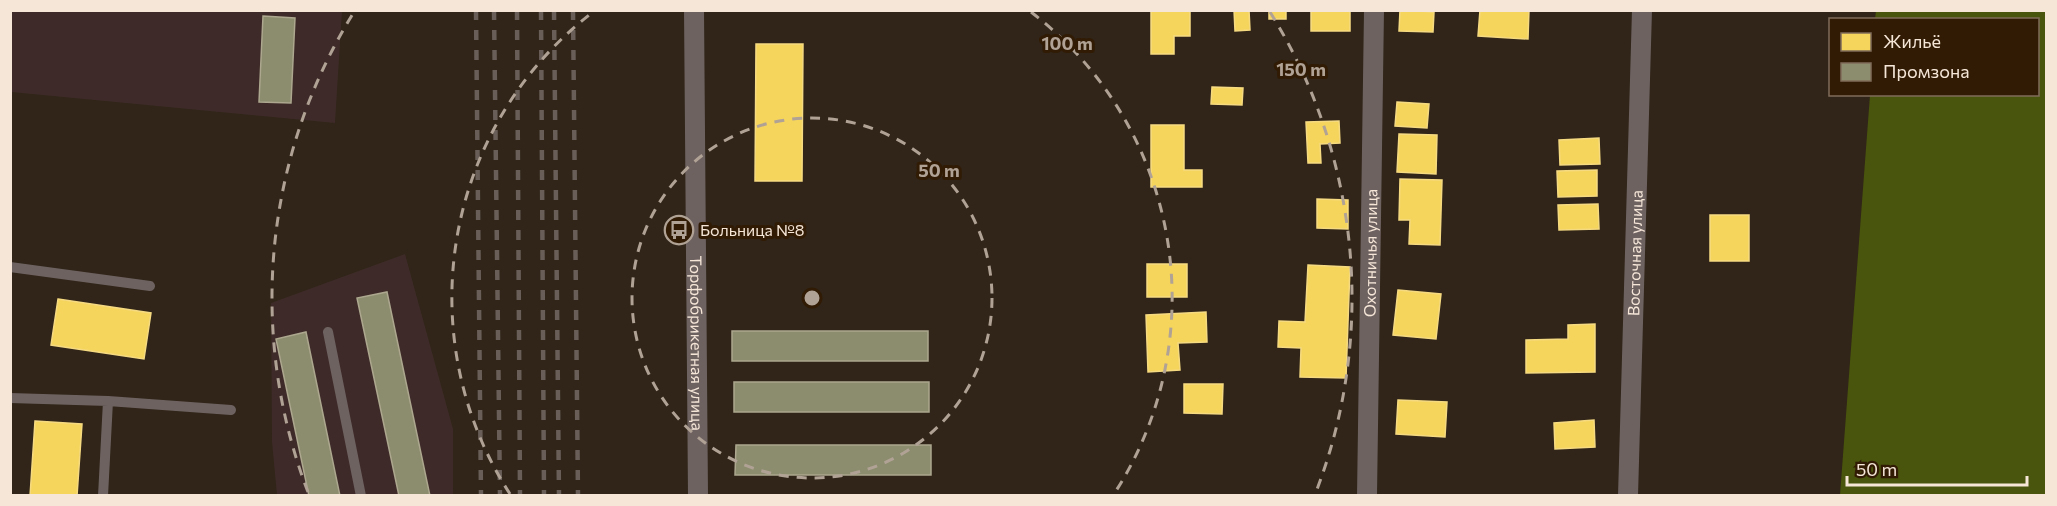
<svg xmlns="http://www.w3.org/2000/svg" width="2057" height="506" font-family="Commissioner,sans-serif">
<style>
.industrial{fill:#3e2b29}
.forest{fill:#49540d}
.homes{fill:#f6d55c;stroke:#f6da81;stroke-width:1.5}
.industry{fill:#8c8c6e;stroke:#aca78e;stroke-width:1.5}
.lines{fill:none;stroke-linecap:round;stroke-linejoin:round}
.service{stroke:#6e6261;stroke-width:10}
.minor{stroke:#6e6261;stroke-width:20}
.rail{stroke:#695e58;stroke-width:4.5;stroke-dasharray:10 10;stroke-linecap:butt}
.ring{fill:none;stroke:#b0a295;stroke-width:3;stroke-dasharray:10 8}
.labels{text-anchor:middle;stroke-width:6;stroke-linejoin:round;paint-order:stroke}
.poi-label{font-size:16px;fill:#f5e6d8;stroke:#311b04;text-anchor:start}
.street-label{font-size:16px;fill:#f5e6d8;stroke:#311b04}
.centre{fill:#b0a295;stroke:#311b04;stroke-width:3}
.ring-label{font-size:18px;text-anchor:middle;font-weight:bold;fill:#b0a295;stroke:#311b04;stroke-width:6;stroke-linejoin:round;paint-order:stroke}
</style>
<rect width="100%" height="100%" fill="#302518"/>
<path class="industrial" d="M10 11H342L335 123 11 92Z
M405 254 453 429V495H277L272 442 271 303Z"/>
<path class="forest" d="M1876 11H2046V495H1840L1870 95 2038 94V20L1875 19Z"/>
<path class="homes" d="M1151 10H1190V36H1174V54H1151Z
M1234 10H1249L1250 30 1235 31Z
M1269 10H1286V19H1269Z
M1311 10H1350V31H1311Z
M1400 10 1434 12 1433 32 1399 31Z
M1480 10H1529L1528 39 1478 36Z
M756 44H803L802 181H755Z
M1212 87 1243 88 1242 105 1211 104Z
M1397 102 1429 104 1427 128 1395 126Z
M1339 121 1340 143 1320 144 1321 163H1308L1306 122Z
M1151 125H1184V170H1202V187H1151Z
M1399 134 1437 135 1436 174 1397 172Z
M1599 138 1600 164 1560 165 1559 140Z
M1597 170V196L1558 197 1557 171Z
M1400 179 1442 180 1440 245 1409 244 1410 220H1399Z
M1317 199 1348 200V229L1317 228Z
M1598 204 1599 229 1559 230 1558 205Z
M1710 215H1749V261H1710Z
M1147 264H1187V297H1147Z
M1308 265 1350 267 1346 378 1300 377 1301 348 1278 347 1279 321 1305 322Z
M1398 290 1441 294 1436 339 1393 335Z
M58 299 151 313 144 359 51 345Z
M1206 312 1207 342 1178 343 1180 370 1148 372 1146 315Z
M1595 324V372L1526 373V340L1568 339V325Z
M1184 384H1223L1222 414 1184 413Z
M1398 400 1447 402 1445 437 1396 434Z
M1594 420 1595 447 1555 449 1554 423Z
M35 421 82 424 77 496H30Z"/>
<path class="industry" d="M263 16 295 18 291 103 259 102Z
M387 292 430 496H399L357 298Z
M732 331H928V361H732Z
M306 332 340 496H309L276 339Z
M734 382H929V412H734Z
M736 445H931V475H735Z"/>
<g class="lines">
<path class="service" d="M10 267 150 286
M328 332 361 496
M10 398 108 401 231 410
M103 496 108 401"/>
<g class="minor">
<path id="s1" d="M694 10 698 496"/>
<path id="s2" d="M1367 496 1374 10"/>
<path id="s3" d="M1628 496 1642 10"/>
</g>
<path class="rail" d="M476 10 481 496
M494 10 500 496
M517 10 520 496
M541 10 544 496
M554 10 559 496
M573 10 578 496"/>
</g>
<g class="ring">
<circle cx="812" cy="298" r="180"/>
<path d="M510 494A360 360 0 0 1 593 12M1031 12A360 360 0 0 1 1114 494"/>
<path d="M308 492A540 540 0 0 1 354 12M1270 12A540 540 0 0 1 1316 492"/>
</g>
<defs>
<g id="bus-ring" transform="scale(1.5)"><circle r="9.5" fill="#311b04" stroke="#b0a295" stroke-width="1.5"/><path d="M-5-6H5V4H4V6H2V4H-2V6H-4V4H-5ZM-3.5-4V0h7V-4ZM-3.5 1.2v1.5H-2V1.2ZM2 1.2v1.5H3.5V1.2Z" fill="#b0a295"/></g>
</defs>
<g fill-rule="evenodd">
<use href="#bus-ring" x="679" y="230"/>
</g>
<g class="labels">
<g class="poi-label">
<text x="700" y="236">Больница №8</text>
</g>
<g class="street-label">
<text dy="6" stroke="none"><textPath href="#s2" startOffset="243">Охотничья улица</textPath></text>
<text dy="6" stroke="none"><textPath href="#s3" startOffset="243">Восточная улица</textPath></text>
<text dy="6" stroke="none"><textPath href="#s1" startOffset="333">Торфобрикетная улица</textPath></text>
</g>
</g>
<circle cx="812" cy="298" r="9" class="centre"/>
<g class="ring-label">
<text x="1067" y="50">100 m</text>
<text x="1301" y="76">150 m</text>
<text x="939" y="177">50 m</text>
</g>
<rect width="2057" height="506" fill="none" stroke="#f5e6d8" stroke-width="24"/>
<rect x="1829" y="18" width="210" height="78" fill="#311b04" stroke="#7f6c59" stroke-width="1.5"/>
<rect x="1841" y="33" width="30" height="18" fill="#f6d55c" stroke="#7f6c59" stroke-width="1.5"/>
<text x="1883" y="48" font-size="18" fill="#f5e6d8">Жильё</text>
<rect x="1841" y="63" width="30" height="18" fill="#8c8c6e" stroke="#7f6c59" stroke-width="1.5"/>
<text x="1883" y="78" font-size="18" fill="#f5e6d8">Промзона</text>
<path d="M1847 476v9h180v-9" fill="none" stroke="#f5e6d8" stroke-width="3"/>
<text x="1856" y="476" font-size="18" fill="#f5e6d8" stroke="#311b04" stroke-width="4.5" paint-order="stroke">50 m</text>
</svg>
